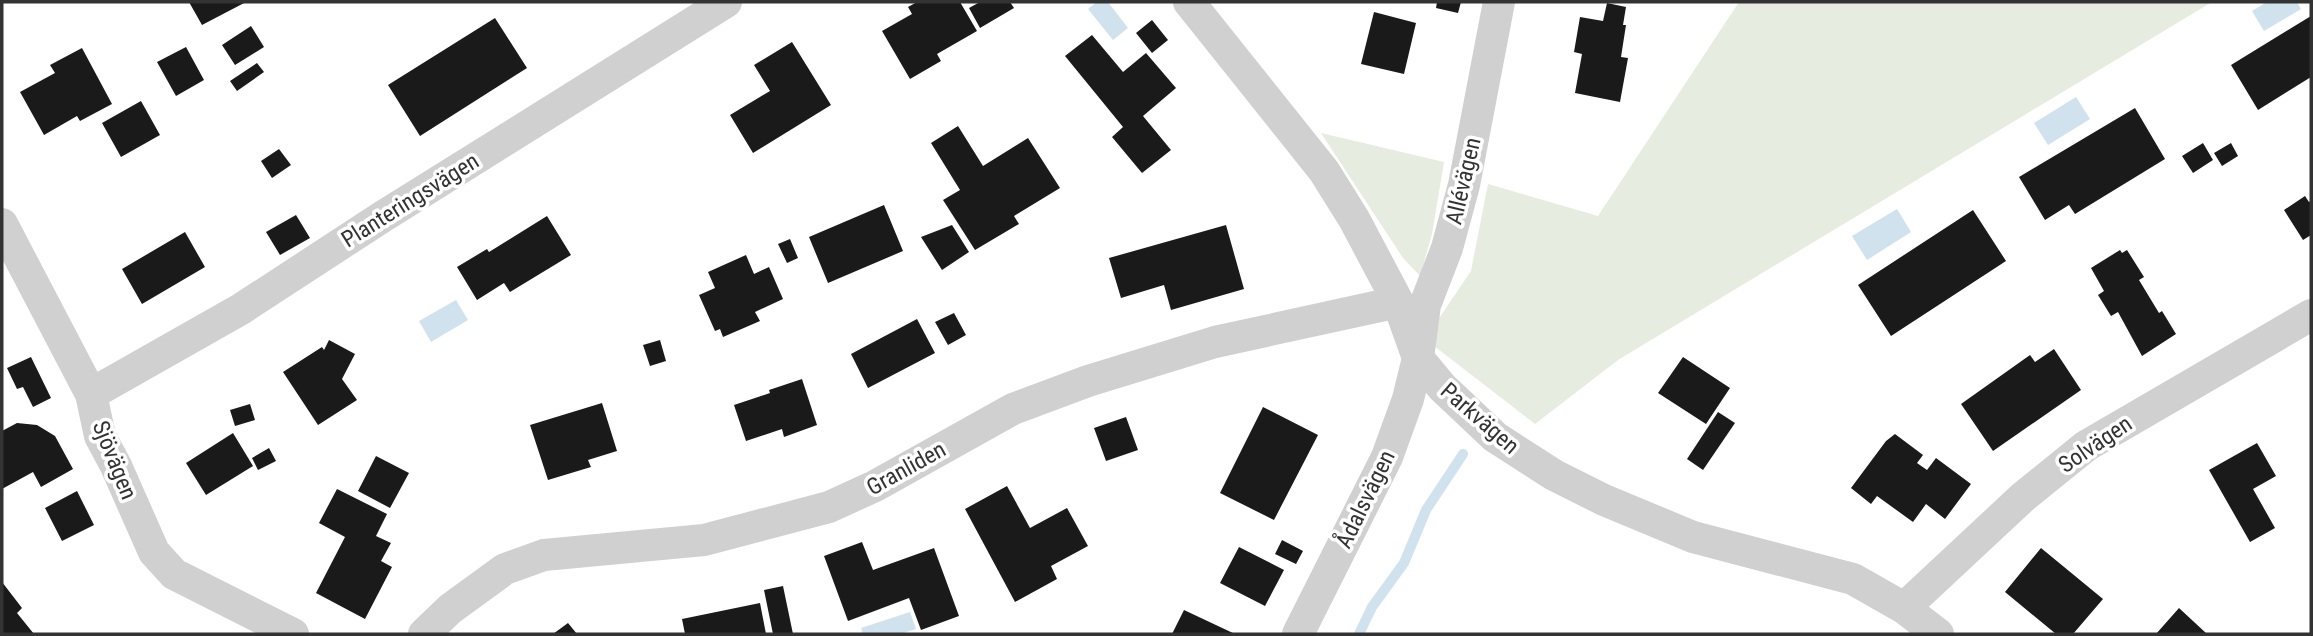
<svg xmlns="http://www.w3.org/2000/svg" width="2313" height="636" font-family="'Roboto Condensed',sans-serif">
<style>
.green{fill:#e6ecdf}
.water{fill:#cfe2ee}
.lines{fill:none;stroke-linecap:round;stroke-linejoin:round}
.stream{stroke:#cfe2ee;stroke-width:10}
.building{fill:#1a1a1a}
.minor{stroke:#d0d0d0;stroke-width:32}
.labels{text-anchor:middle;stroke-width:7;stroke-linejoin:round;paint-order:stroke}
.street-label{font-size:23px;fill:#333;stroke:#fff}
</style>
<rect width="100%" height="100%" fill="#fff"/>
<path class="green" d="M1739 2H2212L1618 360 1535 424 1425 339 1471 271 1488 184 1598 216Z
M1321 133 1444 162 1432 234 1420 276 1403 258Z"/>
<path class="water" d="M1097 2H1108L1128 28 1113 40 1088 9Z
M2267 2H2297L2301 9 2264 31 2252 11Z
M2076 97 2090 119 2048 145 2034 123Z
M1897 209 1911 232 1867 260 1852 236Z
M456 300 468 320 431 342 419 321Z
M910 612 916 629 900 634H863L861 628Z"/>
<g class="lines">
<path class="stream" d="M1359 634 1372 607 1404 563 1426 510 1463 454"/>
</g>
<path class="building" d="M189 2H246L202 25Z
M917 2H960L977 31 937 54 941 61 910 79 882 31 912 14 908 7Z
M980 2H1010L1014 8 980 28 969 8Z
M1437 2H1461L1458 13 1436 8Z
M1607 3 1626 7 1623 25H1626L1621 57 1628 58 1620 102 1575 93 1582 54 1574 52 1580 17 1603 21Z
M1374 12 1416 23 1404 74 1361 64Z
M2311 16V77L2258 110 2231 65Z
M495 18 527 68 420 136 388 85Z
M1152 20 1168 40 1152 53 1136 33Z
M251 26 264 47 235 65 222 45Z
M1092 35 1123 72 1146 53 1176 88 1143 116 1171 150 1142 173 1112 137 1123 127 1065 56Z
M792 42 831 105 753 153 730 115 770 91 754 65Z
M186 47 204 80 176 96 157 62Z
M82 48 112 104 80 121 77 116 44 135 20 92 55 73 50 65Z
M257 63 264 72 237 91 230 81Z
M141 101 160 135 121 157 102 123Z
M2135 108 2165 159 2075 214 2069 205 2045 220 2019 177Z
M958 126 983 166 1028 138 1060 188 1014 216 1019 224 975 250 943 200 960 190 931 143Z
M2203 143 2213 160 2193 173 2182 156Z
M2231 143 2238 156 2222 166 2214 153Z
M279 149 291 165 272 178 261 161Z
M2305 196 2309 202 2311 201V235L2303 240 2284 210Z
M884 205 903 251 828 283 809 237Z
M1973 210 2006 261 1891 336 1858 285Z
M296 215 310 238 280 255 266 232Z
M547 216 571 255 510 292 504 283 477 300 457 267 487 249 489 252Z
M952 225 969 252 942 270 921 237Z
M1226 225 1244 289 1171 310 1164 285 1121 298 1109 258Z
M185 232 205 267 142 304 122 269Z
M790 239 798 258 787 263 778 244Z
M2120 250 2122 253 2127 250 2144 277 2139 280 2159 313 2162 311 2176 334 2142 356 2118 312 2111 316 2098 295 2104 291 2091 268Z
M746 255 754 274 769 267 783 299 755 312 760 321 723 337 720 329 715 331 699 295 715 288 708 272Z
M954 313 966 335 948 345 935 322Z
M917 319 935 353 868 388 851 354Z
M329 340 355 354 342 379 357 400 318 425 283 372 322 347 324 350Z
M660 340 666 361 650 366 643 345Z
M2054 349 2081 390 1993 451 1961 404 2030 355 2035 362Z
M31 357 51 398 33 407 23 387 17 389 7 368Z
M1683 357 1730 388 1706 424 1658 393Z
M802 379 817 425 784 437 782 429 746 441 734 405 770 393 769 390Z
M602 403 617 451 588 460 591 467 548 480 530 425Z
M250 404 255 420 235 426 230 410Z
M1263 407 1318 435 1274 520 1220 493Z
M1718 412 1735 423 1703 470 1687 459Z
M1126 417 1138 450 1106 461 1094 428Z
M17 423 37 425 55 436 73 469 41 487 33 472 2 489V431Z
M233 433 253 466 206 495 186 463Z
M1895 434 1923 455 1917 463 1927 470 1936 458 1971 484 1945 519 1926 504 1913 522 1877 496 1871 504 1851 488 1886 441Z
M2257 443 2276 476 2253 489 2275 528 2250 542 2209 470Z
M269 448 276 461 258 470 252 458Z
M376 456 409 473 390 508 358 491Z
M1007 486 1030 528 1067 508 1088 546 1051 566 1057 579 1015 602 965 509Z
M337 489 387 514 376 536 391 543 381 561 392 567 365 619 316 593 345 537 319 523Z
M77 491 94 525 62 541 45 508Z
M1282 540 1303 551 1296 564 1275 554Z
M862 542 873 570 934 548 959 616 921 630 909 598 848 621 824 556Z
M1239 547 1284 570 1265 606 1220 583Z
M2041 548 2103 599 2073 634H2056L2005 592Z
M2 582 22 608 17 613 34 634H2Z
M783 586 793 634H773L764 590Z
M760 603 766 634H685L682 619Z
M2179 608 2207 634H2156Z
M1184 610 1235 634H1172Z
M568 623 577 634H553Z"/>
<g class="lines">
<path class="minor" d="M1189 2 1324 171 1354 219 1398 302 1418 358 1442 387 1495 437 1554 475 1604 500 1693 537 1853 579 1904 608 1938 634
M2 224 91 394 100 436 116 466 154 552 174 574 293 634
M91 394 241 309 382 217 726 2
M1904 608 2023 497 2086 446 2311 315
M424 634 450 609 505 569 544 555 704 540 829 507 875 486 1013 409 1088 381 1215 342 1398 302
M1298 634 1387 457 1408 399 1418 358 1425 305 1447 248 1464 185 1499 2"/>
</g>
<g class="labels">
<g class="street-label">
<text transform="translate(1463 181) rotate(-77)" y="8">Allévägen</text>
<text transform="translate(410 200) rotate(-32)" y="8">Planteringsvägen</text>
<text transform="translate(1480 418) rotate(41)" y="8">Parkvägen</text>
<text transform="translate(2095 444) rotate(-34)" y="8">Solvägen</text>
<text transform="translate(115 460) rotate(68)" y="8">Sjövägen</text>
<text transform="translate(906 468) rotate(-29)" y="8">Granliden</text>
<text transform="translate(1365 499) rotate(-64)" y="8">Ådalsvägen</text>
</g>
</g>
<rect width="2313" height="636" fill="none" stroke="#333333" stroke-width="7"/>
</svg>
